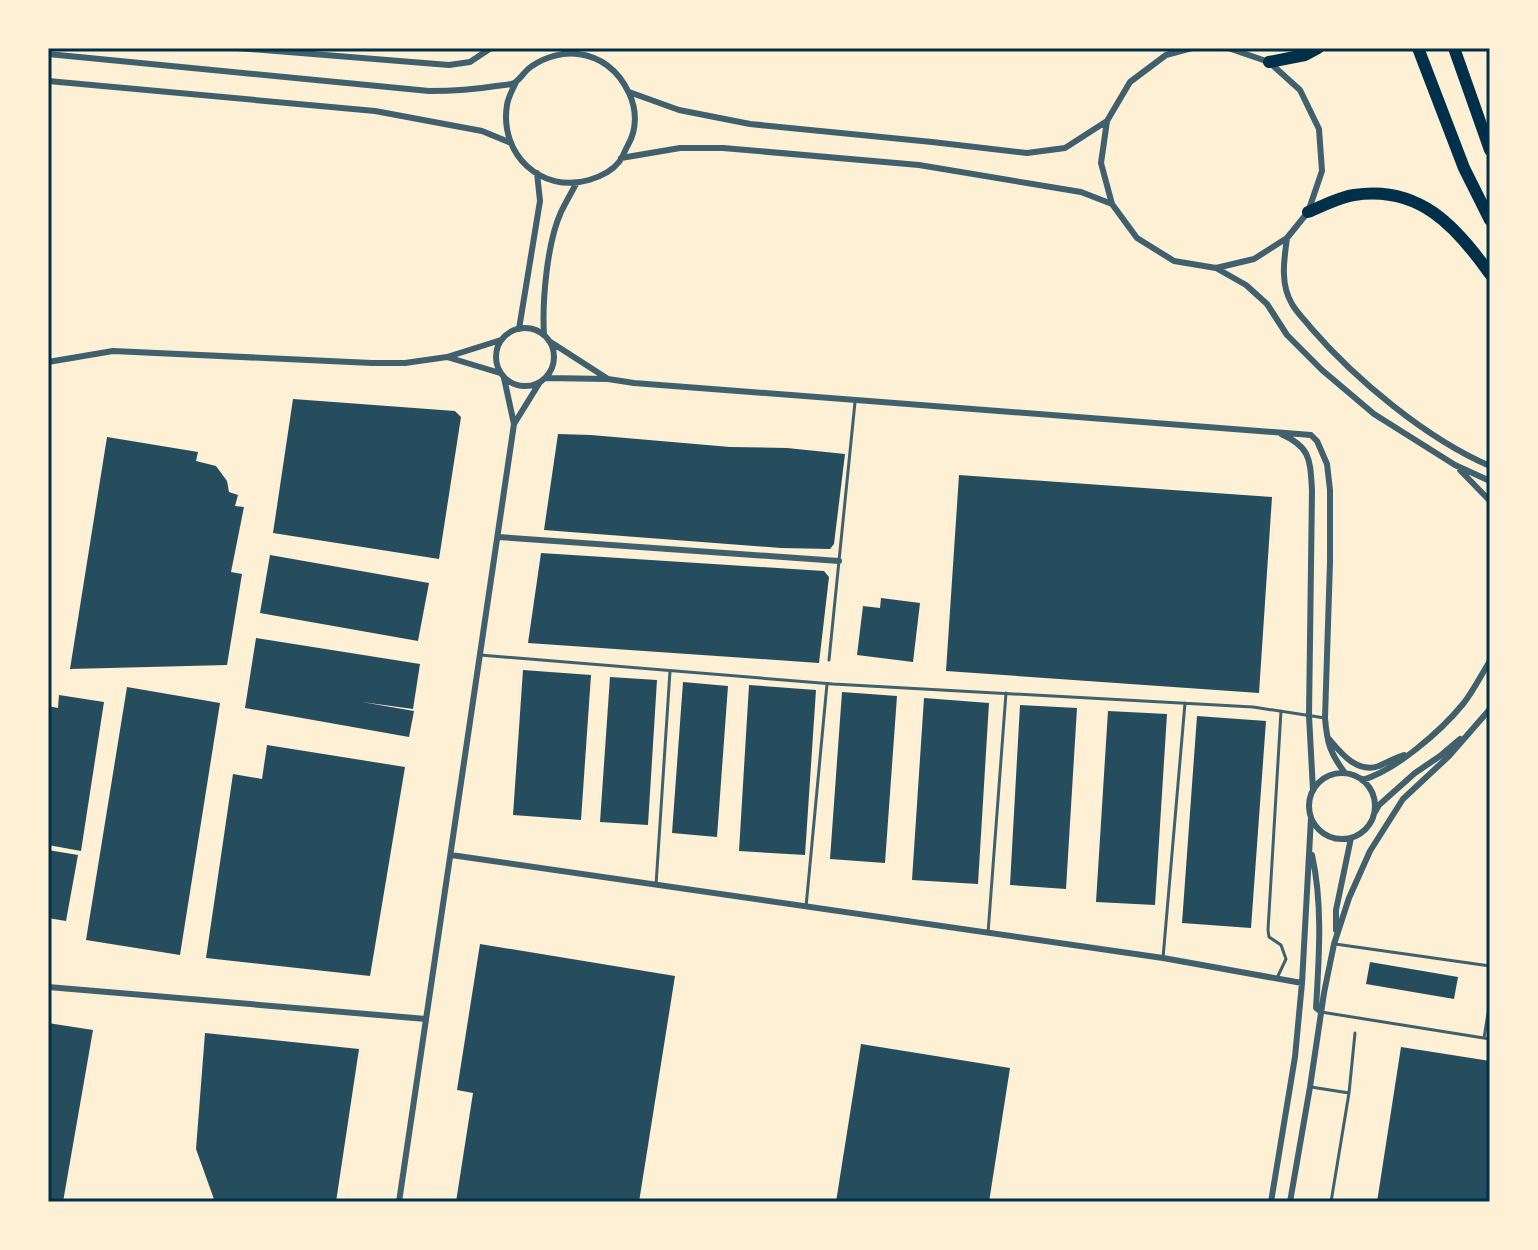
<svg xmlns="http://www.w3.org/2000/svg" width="1538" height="1250" font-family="'Libre Baskerville',serif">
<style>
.building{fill:#264d5e}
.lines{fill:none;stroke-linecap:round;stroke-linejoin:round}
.service{stroke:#3f606c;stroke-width:3}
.minor{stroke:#3f606c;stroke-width:6}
.motorway{stroke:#003049;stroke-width:12}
.neatline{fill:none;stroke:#003049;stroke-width:3}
</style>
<rect width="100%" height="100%" fill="#fdf0d5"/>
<path class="building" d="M293 399 455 411 461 417 439 559 273 533Z
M558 434 591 435 730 447 787 448 845 454 834 544 830 549 781 548 544 530Z
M107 437 198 452 196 461 216 466 227 481 229 492 238 495 235 506 244 507 231 572 242 574 227 665 70 669Z
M959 475 1272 497 1259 693 946 671Z
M541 553 824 571 829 577 819 663 528 643Z
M270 555 429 583 418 641 260 613Z
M881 598 920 603 913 662 857 655 863 606 880 608Z
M256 638 420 664 413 709 362 702 414 711 409 737 245 708Z
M523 670 591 675 581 820 513 815Z
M610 677 657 680 648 825 600 822Z
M683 682 728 686 717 837 672 833Z
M749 685 816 690 805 855 739 851Z
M127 687 220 703 180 955 86 940Z
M842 692 897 696 885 863 830 859Z
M59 695 104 702 81 851 48 845V706L58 708Z
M924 698 989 703 978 884 912 880Z
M1020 705 1077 708 1066 889 1010 885Z
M1108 711 1167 714 1155 905 1096 902Z
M1197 716 1266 721 1251 928 1182 923Z
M267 745 405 767 370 976 206 958 233 774 262 779Z
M48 850 78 855 66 921 48 918Z
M480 944 675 976 639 1202H456L473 1093 457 1090Z
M1370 962 1458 977 1454 999 1366 984Z
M48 1023 93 1030 63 1202H48Z
M205 1033 359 1049 336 1202H215L196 1149Z
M861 1044 1010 1068 989 1202H836Z
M1401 1047 1490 1061V1202H1377Z"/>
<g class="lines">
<path class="service" d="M480 655 833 684 1253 707 1325 718
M829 660 855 402
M656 885 670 671
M806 907 827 684
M988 933 1006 693
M1335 944 1490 966
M1163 958 1185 703
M1277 978 1286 959 1281 945 1269 937 1268 930 1281 711
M1321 1012 1490 1039
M1484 1038 1490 1001
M1311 1087 1349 1093 1331 1202
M1349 1093 1355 1033"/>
<path class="minor" d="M237 48 449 65 470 62 491 48
M1192 48 1166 55 1130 82 1107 121 1101 163 1112 204 1137 238 1174 261 1216 268 1254 259 1287 238 1308 212 1322 171 1319 129 1300 90 1269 62 1228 48
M48 54 429 91C454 91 472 90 496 86 502 85 509 85 514 83 521 79 525 70 532 66 545 57 563 52 578 54 602 57 619 72 629 93 637 110 637 129 628 145 625 150 623 157 619 162 612 171 599 177 589 180 541 194 499 154 507 105 508 97 513 89 516 82
M48 81 375 111 482 131 511 143
M629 92 679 110 750 124 932 142 1027 153 1065 148 1107 121
M621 158 680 148H723L919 165 1081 192 1112 204
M1287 238C1284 260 1280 284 1292 304 1297 313 1305 320 1311 328 1356 380 1427 439 1490 466
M1216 268 1246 285 1267 304 1287 335 1322 370 1374 414 1455 465 1490 481
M496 357a29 29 0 1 1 58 0a29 29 0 1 1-58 0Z
M519 329 540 201 537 173
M544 335C542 301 547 243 561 212 566 202 571 193 576 184
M48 362 113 351 372 363H405L447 357
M500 373 447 357 501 340
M504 378 514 424 540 382
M546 378 608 379 549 341
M608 379 634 383 1311 435 1317 441 1327 464 1330 490V562L1325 718C1327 743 1330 753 1345 773
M1281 434C1311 447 1310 460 1312 490L1309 716 1313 790
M1460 470 1490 501
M498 537 839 561
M1329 739C1341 753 1357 774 1379 766 1387 762 1395 758 1404 755
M1309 806a33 33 0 1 1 66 0a33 33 0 1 1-66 0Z
M1362 780C1395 771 1441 731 1463 704 1473 692 1481 675 1490 661
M1375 812 1379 805 1415 773 1440 756 1460 739
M451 855 1163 958 1302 983
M1312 855C1323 904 1319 958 1316 1008L1321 1012
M1336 930V910L1351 838
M48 987 426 1019
M399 1202 514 424
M1271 1202 1295 1057 1302 983 1311 818
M1290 1202 1310 1087 1324 993 1334 944 1349 898 1370 851 1403 799 1449 756 1490 709"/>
<path class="motorway" d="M1418 48 1464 168 1490 220
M1454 48 1490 150
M1269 62 1305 55 1318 48
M1308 212C1323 206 1339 197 1354 195 1419 185 1456 226 1490 274"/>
</g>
<rect width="1538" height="1250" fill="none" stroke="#fdf0d5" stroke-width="100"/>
<rect x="50" y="50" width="1438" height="1150" class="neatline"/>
</svg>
